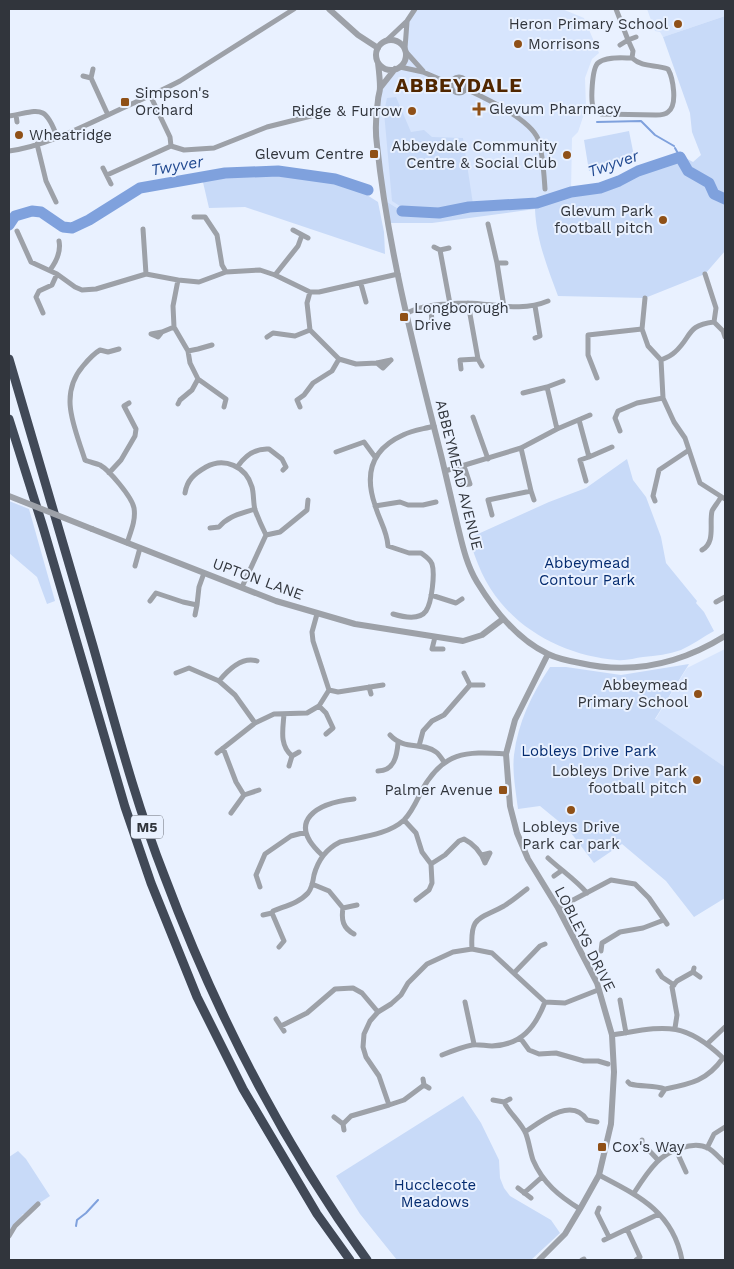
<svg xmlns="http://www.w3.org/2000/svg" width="734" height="1269" font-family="'Work Sans',sans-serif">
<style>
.built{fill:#d7e5fd}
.green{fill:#c8daf8}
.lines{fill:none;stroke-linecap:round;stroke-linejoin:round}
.stream{stroke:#7fa1dd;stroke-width:2}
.river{stroke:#7fa1dd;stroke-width:11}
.minor{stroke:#9da1a8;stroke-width:5}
.tertiary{stroke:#9da1a8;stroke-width:6}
.motorway{stroke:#414957;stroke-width:9}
.tertiary-bridge{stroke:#9da1a8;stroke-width:6}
.poi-dot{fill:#8f5017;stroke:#e9f1ff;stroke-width:2}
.labels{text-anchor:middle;stroke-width:4;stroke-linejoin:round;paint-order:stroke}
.shield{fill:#e9f1ff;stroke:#686d76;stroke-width:1}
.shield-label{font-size:14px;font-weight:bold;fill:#31353c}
.poi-label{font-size:15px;fill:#31353c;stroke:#e9f1ff;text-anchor:end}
.street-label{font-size:15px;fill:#31353c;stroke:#e9f1ff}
.park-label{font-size:15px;fill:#042b6f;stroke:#e9f1ff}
.water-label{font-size:16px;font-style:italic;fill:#224a91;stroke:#e9f1ff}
.district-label{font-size:20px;font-weight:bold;letter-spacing:1px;fill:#512700;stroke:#e9f1ff}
</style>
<rect width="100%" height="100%" fill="#e9f1ff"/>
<path class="built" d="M415 9H562L584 18 599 53 592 59 585 78 586 108 578 132 572 138 571 192 537 203 469 207 439 213 402 211 384 200 377 142 380 88 395 69 400 67 405 60 407 21Z
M647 9H725V16L663 37 660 32 655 31Z
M725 649V767L655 720 687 668Z"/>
<path class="green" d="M725 16V251L705 274 645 298 558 296C548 269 536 239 535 209L432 223H388L384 200 402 211 439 213 469 207 537 203 571 192 600 188 678 154 693 162 701 155 692 132 690 113 663 37Z
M396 97 411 132 424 130 432 137 463 138 473 204 439 210 403 208 392 201 384 112 387 98Z
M629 131 635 161 589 171 584 140Z
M280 169 337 176 378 202 384 232 385 254 245 207 209 208 202 178 226 171Z
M627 459 633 480 646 497 661 537 666 563 697 601 696 603 704 612 714 631C703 637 692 645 681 650 669 654 656 656 643 657 635 658 626 661 617 660 574 657 529 637 501 603 485 584 476 562 469 538L549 502 586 488Z
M9 501 29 509 55 601 47 604 37 577 9 553Z
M689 664 655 719 725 767V898L694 917 666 881 622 844 594 863 568 829 540 806 518 809C516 792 512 772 514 755 518 722 532 694 550 667H566L621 675Z
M463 1096 481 1123 499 1160 500 1178 504 1188 510 1196 551 1220 560 1233 531 1260H397L360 1214 336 1176Z
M18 1151 26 1159 50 1196 38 1204 27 1214H23L9 1233V1157Z"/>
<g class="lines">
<path class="stream" d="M597 122 641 121 655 135 674 146
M675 148 680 157
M76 1226 77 1220 86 1213 98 1200"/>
<path class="river" d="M402 211 439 213 469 207 537 203 571 192 600 188 619 181 638 171 680 157 688 171 709 183 714 194 725 199
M9 225 15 216 32 211 41 212 63 227 72 228 89 220 140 188 225 173 278 171 335 179 368 190"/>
<path class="minor" d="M616 9 628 40 620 45
M387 40 407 21 415 9
M405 48 407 22
M406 52 423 71
M632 58C643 68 655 64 668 69 673 78 678 105 668 112 665 115 660 115 656 115L601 114C600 113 595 109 594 109 590 103 592 68 598 63 606 56 623 58 632 58Z
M632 58 633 51 628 40 636 37
M400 67 423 72 451 84
M93 69 91 78 108 115
M83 76 91 78
M451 85a8 8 0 1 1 16 0a8 8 0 1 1-16 0Z
M466 89C485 98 530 119 538 139 543 153 544 175 545 189
M150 95 170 137 171 146
M16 115 17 122
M9 116C39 111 45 103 57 137
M37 144 46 181 56 202
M9 151C44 146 78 129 110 114 133 103 157 93 180 81L294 9
M103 168 111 184
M107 175 171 146 184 150 214 148 267 127 319 114
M194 217H205L217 235 222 265 226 272
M488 224 497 263
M143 229 146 274
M293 230 308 238
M17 231 31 262 57 274 75 287 82 290 96 289 146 274 178 280 199 282 226 272 260 270 275 275 310 292H319L398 274
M434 247 440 250 450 304
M440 250 449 248
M50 270C56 262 61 251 59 241
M275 275 298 246 302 235
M178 280 173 306 174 327 188 351 190 363 198 379 226 399 224 407
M361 284 366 302
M310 292 307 303 310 330 339 359 356 364 377 363 391 360
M645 298 642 329 648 346 661 360 663 398 674 422 685 438 700 483 725 499
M535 306 540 336 535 338
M431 307 432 324
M504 307 497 263H506
M43 313 36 297 39 291 52 285 57 274
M407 313C424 304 449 303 468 303 495 304 522 312 548 301
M714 322 723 331 725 337
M162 332 151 334 158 337 162 332 174 327
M267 337 273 333 295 336 310 330
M119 349 108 352 100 350C93 354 88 360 83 366 58 395 75 428 85 460 89 462 95 463 100 465 109 470 132 497 134 508 136 520 131 531 127 543
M188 351 198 349 212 345
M478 359 482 366
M661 360C666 358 671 356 675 352 692 337 686 325 714 322L716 308 705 274
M377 363 383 368 391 360
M461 369 460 360 478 359 468 303
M597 378 588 355V335L642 329
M523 393 547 387
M178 404 180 400 192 390 198 379
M300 407 297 400 304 395 313 383 332 371 339 359
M473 417 488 459
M579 420 589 457 580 460 586 481
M557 429 547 387 563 381
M620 431 615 418 618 411 637 403 663 398
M336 452 364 442 375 457
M589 457 612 447
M238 466C245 456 255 448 269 449L282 459 286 467 283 470
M445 471 521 448 557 429 590 415
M109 473 121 460 135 436 136 429 124 406 129 403
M462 485 470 484 464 466
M531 491 534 500
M185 493C187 480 194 474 206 467 224 457 246 466 252 487 254 494 253 502 255 510 258 518 262 527 266 535
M655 501 653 496 659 470 689 450
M375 506 400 502 408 505H423L436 502
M492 515 488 500 531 491 521 448
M210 528 219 527C229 515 241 514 255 509
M702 550C716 542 709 524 712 511 714 507 719 501 721 497
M135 566 140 548
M242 587 266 535 280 532 307 510 308 500
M431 595 456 603 462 599
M150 601 156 593 183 602 197 605 199 587 204 573
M716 602 725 597
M393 614C403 617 419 621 426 611 432 602 435 573 432 564 430 559 425 556 421 553H409L388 546C387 530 379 520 375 505 364 473 372 449 403 435 413 430 424 429 434 426
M195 615 197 605
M435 637 432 649H443
M176 673 189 668 219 681 235 695 255 723
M464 673 470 685
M219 681C228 670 242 656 257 661
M369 687 371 694
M329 690 338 692 383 685
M319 706 326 713 333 728 326 734
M284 714C283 729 279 745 292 756
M390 735C405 751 421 741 436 752 439 754 442 759 444 762
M419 746 423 731 432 721 444 715 470 685H483
M223 748 236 782 244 795 231 813
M217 753 255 723 274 714 307 713 319 706 329 690 313 641 312 632 317 614
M289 766 292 756 299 752
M378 771C394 771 397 756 398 743
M244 795 259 790
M404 820 416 833 422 852 431 864 432 883 429 890 416 900
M322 855C285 821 317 803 354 799
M482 855 490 853 485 863
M548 858C561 870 576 880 587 893
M431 864 445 855 459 841 464 839C474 844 481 852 485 863
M554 876 561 871
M312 884 329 891 343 908C341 920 343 928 354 934
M260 887 256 875 265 854 291 836 306 832
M343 908 357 905
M558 908 611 880 635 884 649 898 667 924
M272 913 284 941 279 947
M263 915 272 913 273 911C285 906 299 903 308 893 312 888 313 882 314 875 318 860 326 849 340 842 360 837 388 835 404 820 412 812 417 800 422 790 443 752 465 751 506 754
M472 949C470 915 479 920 504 906 512 901 519 895 527 889
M601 951 602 943 620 932 643 928 664 920
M694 968 693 972 700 977
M658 971 662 977 674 985
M514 973 540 946 545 944
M620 1000 626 1033
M465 1002 474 1044
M276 1019 284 1031
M281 1026 307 1013 335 989 353 988 362 993 378 1012
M675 1028 677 1015 672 987 677 981 693 972
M612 1035C663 1027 682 1019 723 1058 707 1081 690 1084 665 1089L661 1095
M521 1039 529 1050 539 1054 556 1053 584 1061H598L608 1064
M707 1044 725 1027
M442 1055C452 1051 462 1047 472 1045 479 1044 485 1046 492 1046 521 1045 535 1028 545 1002
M423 1079 424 1085 429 1088
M628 1082 630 1084C642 1087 654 1085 665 1089
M493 1100 504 1102 510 1099
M504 1102C509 1113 521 1122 526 1134 529 1142 530 1151 533 1160 543 1183 559 1196 580 1209
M389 1105 404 1100 424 1085
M334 1117 343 1124
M344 1130 343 1124 351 1116 389 1105 379 1076 366 1057 363 1047 364 1034 370 1021 378 1012 391 1004 401 995 408 983 427 964 453 952 472 949 492 953 545 1002 565 1003 598 990
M525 1132C541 1121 572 1096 587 1120L597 1122
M642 1140V1143L658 1160
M707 1148 714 1134 725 1127
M676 1150 686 1172
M599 1175C639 1196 673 1212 682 1260
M518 1188 531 1198
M524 1193 542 1177
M634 1193C641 1182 648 1171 657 1162 668 1151 693 1140 708 1148 714 1151 720 1159 725 1163
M599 1208 597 1213 609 1237
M9 1236 15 1226 38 1204
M604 1240 627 1229
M582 1260 584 1259
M636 1260 640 1257 627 1229 659 1214"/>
<path class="tertiary" d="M329 9 358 35 378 48
M376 55a15 15 0 1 1 30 0a15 15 0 1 1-30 0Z
M378 63C379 71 380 79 380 88 380 92 378 96 378 100 376 114 375 131 377 145 388 251 416 356 442 459 447 481 452 502 457 523 462 543 466 564 477 582 494 610 518 640 548 654 558 659 569 661 580 663 632 675 680 664 725 636
M380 88 395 69
M92 529 276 601 355 624 463 641 482 635 503 619
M539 1260 565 1234 580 1209 599 1175 611 1124 614 1072 612 1035 597 983 558 908 528 859 517 833 510 806 506 754 515 720 548 654"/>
<path class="motorway" d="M9 359C37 454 65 550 93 646 115 723 135 801 164 875 215 1011 282 1142 367 1260
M9 419 43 527 125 807 151 883 197 997 243 1089 317 1214 350 1260"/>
<path class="tertiary-bridge" d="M9 496 92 529"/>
</g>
<g class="poi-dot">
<circle cx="678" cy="24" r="5"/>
<circle cx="518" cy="44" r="5"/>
<rect x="120" y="97" width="10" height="10" rx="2.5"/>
<path d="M476.5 101.5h5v5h5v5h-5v5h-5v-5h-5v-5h5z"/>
<circle cx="412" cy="111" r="5"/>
<circle cx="19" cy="135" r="5"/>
<rect x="369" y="149" width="10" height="10" rx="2.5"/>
<circle cx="567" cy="155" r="5"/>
<circle cx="663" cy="220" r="5"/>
<rect x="399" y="312" width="10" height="10" rx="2.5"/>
<circle cx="698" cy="694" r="5"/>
<circle cx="697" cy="780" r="5"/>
<rect x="498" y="785" width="10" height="10" rx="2.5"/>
<circle cx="571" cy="810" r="5"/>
<rect x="597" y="1142" width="10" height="10" rx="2.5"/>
</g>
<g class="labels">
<rect class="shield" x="131" y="815.5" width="32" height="23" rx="4"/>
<g class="shield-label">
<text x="147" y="832">M5</text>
</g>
<g class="poi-label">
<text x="668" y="29">Heron Primary School</text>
<text x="528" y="49" text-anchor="start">Morrisons</text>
<text x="135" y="98" text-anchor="start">Simpson's<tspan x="135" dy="17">Orchard</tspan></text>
<text x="489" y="114" text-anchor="start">Glevum Pharmacy</text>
<text x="402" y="116">Ridge &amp; Furrow</text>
<text x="29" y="140" text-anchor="start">Wheatridge</text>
<text x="557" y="151">Abbeydale Community<tspan x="557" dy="17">Centre &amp; Social Club</tspan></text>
<text x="364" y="159">Glevum Centre</text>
<text x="653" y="216">Glevum Park<tspan x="653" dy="17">football pitch</tspan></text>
<text x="414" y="313" text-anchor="start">Longborough<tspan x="414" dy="17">Drive</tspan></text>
<text x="688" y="690">Abbeymead<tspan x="688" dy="17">Primary School</tspan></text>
<text x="687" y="776">Lobleys Drive Park<tspan x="687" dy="17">football pitch</tspan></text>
<text x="493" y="795">Palmer Avenue</text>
<text x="571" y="832" text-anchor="middle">Lobleys Drive<tspan x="571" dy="17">Park car park</tspan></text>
<text x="612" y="1152" text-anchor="start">Cox's Way</text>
</g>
<g class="street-label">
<text transform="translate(459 475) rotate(76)" y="5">ABBEYMEAD AVENUE</text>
<text transform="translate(258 579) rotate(20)" y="5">UPTON LANE</text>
<text transform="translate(585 939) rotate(63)" y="5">LOBLEYS DRIVE</text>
</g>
<g class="park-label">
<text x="587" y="568">Abbeymead<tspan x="587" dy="17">Contour Park</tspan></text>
<text x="589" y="756">Lobleys Drive Park</text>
<text x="435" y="1190">Hucclecote<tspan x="435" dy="17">Meadows</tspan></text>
</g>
<g class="water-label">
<text transform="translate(613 163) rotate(-19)" y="6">Twyver</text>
<text transform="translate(177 165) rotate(-10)" y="6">Twyver</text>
</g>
<g class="district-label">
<text x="459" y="92">ABBEYDALE</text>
</g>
</g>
<rect width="734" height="1269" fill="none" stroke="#31353c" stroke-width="20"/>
</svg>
